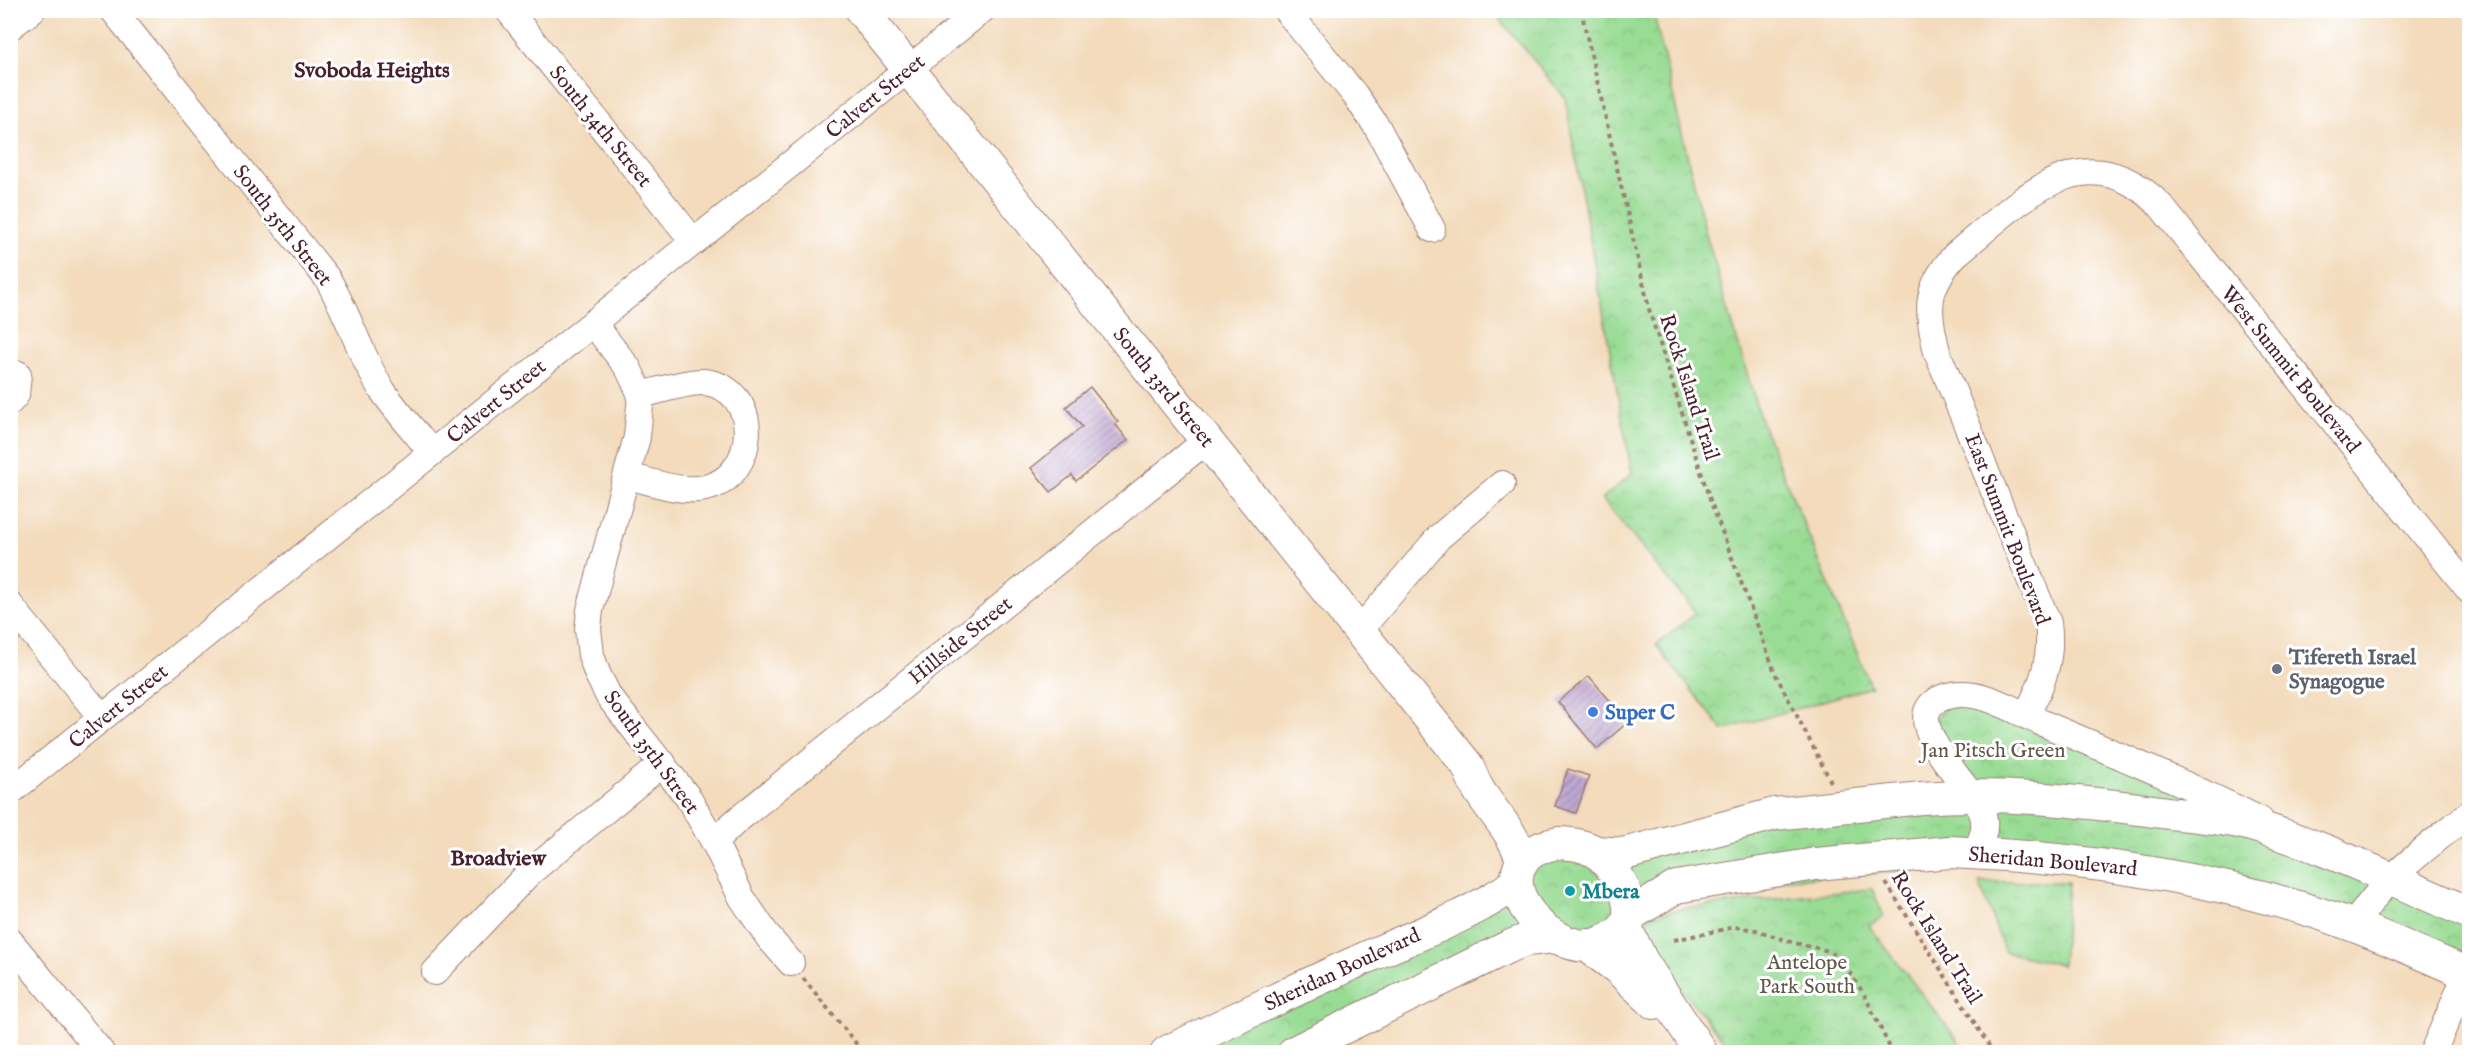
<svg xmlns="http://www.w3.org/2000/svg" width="2480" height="1063" font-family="'IM FELL English',serif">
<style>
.park{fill:url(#park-crowns);stroke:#727e60;stroke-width:1.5}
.building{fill:url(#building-hatch)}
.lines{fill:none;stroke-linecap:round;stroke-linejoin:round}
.minor-casing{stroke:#9e7d74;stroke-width:28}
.major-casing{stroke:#9e7d74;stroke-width:34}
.path{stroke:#9e7d74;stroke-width:4;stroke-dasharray:4.5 4.5;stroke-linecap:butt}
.minor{stroke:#fff;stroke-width:26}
.major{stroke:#fff;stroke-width:32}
.major-bridge-casing{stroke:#9e7d74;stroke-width:34;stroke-linecap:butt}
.major-bridge{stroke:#fff;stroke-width:32}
.worship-dot{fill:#6b7280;stroke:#fff;stroke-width:2}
.shop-dot{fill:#3f7fe0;stroke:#fff;stroke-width:2}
.culture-dot{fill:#0f9aa8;stroke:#fff;stroke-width:2}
.labels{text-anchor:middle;stroke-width:6;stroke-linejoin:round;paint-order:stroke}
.street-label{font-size:21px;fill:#4a1f2b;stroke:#fff}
.worship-label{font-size:21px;font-weight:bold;fill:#5b616d;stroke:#fff;text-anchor:start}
.shop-label{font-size:21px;font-weight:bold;fill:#366cbe;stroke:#fff;text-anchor:start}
.park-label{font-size:21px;fill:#62584a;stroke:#fff}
.culture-label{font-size:21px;font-weight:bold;fill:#0d838f;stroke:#fff;text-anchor:start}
.neighbourhood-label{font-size:22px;font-weight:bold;fill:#4a1f2b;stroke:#fff}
</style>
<defs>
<pattern id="park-crowns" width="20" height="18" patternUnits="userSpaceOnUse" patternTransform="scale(1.5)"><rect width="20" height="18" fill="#99dc94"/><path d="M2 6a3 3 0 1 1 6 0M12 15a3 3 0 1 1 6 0" fill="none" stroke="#85bc80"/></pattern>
<pattern id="building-hatch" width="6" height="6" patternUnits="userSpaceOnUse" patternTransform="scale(1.5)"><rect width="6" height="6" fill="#c0a9d2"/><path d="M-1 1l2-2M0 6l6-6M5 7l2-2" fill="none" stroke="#9e89ab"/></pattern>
</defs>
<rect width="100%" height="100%" fill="#fff"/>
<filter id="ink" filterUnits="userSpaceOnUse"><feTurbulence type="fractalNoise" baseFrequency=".0167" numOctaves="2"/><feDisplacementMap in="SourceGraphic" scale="12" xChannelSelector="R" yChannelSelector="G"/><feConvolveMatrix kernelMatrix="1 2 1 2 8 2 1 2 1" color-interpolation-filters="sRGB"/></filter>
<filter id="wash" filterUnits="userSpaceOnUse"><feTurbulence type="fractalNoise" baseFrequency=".008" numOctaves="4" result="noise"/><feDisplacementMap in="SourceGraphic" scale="24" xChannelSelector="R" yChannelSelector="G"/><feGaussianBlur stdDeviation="1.35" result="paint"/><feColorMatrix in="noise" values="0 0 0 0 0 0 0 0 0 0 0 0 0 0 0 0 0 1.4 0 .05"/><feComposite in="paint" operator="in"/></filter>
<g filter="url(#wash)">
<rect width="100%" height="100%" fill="#f3dbbc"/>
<path class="park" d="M1493 11H1653L1706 234 1760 418 1871 687 1723 730 1656 645 1696 613 1602 499 1632 474 1565 98Z
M1957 695 2469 913V975L2379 935 2065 859 1676 887 1625 926 1555 937 1294 1052H1167L1516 872 1578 845 1969 794 1927 727Z
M1979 882H2068L2062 965 2005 952Z
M1872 889 1884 916 1869 926 1967 1052H1733L1648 948 1640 932 1643 922 1649 916 1685 908Z"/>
<g id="blocks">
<path class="building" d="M1090 387 1118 422 1115 424 1128 440 1076 481 1072 475 1051 492 1031 468 1082 427 1066 407Z
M1589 676 1628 722 1597 749 1558 702Z
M1568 769 1589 776 1576 813 1555 806Z"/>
</g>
</g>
<g filter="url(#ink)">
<use href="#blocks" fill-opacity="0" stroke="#9e7d74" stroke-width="1.5"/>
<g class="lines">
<g class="minor-casing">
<path id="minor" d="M113 10 327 278C348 313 359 352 380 387 395 410 415 431 432 453
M508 10 694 242
M1286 10 1355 95 1377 127 1432 229
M10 27 32 10
M593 323 628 368 641 395 637 437 590 610 588 629 591 655 597 673 609 697 687 796 714 842 742 898 769 938 791 963
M10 402 16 395 18 374
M628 476C652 482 680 493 705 488 759 477 763 388 704 382 689 381 657 391 641 395
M10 605 102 718
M1358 632 1439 537 1502 484
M2026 716C2042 685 2053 659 2048 623L1937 352C1927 309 1924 290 1955 255 2018 204 2082 128 2160 205L2470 591
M10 792 982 10
M714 842 735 822 1207 440
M1974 853C1982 841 1987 829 1983 815 1975 788 1882 709 1952 695 1984 689 2019 714 2047 725 2119 755 2190 785 2260 820
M2354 926C2382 878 2427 848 2470 813
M10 941 101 1052
M435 972 528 874 663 763
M2433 1052 2467 973"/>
</g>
<g class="major-casing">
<path id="major" d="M861 10 1467 765C1472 775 1475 786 1482 795 1497 817 1514 834 1522 860
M1921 798C2002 792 2081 801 2161 812 2190 816 2222 817 2251 825 2326 846 2397 883 2470 913
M1559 843C1572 844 1587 845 1598 854 1615 866 1639 906 1625 926 1620 933 1610 939 1602 942 1548 966 1466 858 1559 843Z
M1596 852 1624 854 1775 814
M1950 852C2071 857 2189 873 2305 909 2361 926 2415 951 2470 975
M1629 916 1676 887 1816 864
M1625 926 1642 961 1701 1052
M1586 945 1617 968 1654 1003
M1167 1052C1233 1020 1298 988 1365 958 1416 935 1471 916 1516 883
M1294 1052 1508 947 1526 940 1555 937"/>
</g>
<path class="path" d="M1581 10 1650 313 1709 497 1776 675 1831 782
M1886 883 1993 1052
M1674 940 1735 927 1756 930 1787 941 1829 951 1842 961 1864 994 1892 1052
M803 978 863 1052"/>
<use href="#minor" class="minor"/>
<use href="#major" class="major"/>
<g class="major-bridge-casing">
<path id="major-bridge" d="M1775 814 1921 798
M1816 864 1950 852"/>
</g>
<use href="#major-bridge" class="major-bridge"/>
</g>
</g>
<circle class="worship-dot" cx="2277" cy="669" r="6"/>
<circle class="shop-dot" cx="1593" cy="712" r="6"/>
<circle class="culture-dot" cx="1570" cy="891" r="6"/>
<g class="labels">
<g class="street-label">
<text transform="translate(875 96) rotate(-39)" y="7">Calvert Street</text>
<text transform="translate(601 126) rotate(51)" y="7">South 34th Street</text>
<text transform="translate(283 225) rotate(52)" y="7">South 35th Street</text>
<text transform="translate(2291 369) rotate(51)" y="7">West Summit Boulevard</text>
<text transform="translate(1164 387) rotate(51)" y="7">South 33rd Street</text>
<text transform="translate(1690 387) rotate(72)" y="7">Rock Island Trail</text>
<text transform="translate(496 401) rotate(-39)" y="7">Calvert Street</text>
<text transform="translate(2008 529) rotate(69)" y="7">East Summit Boulevard</text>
<text transform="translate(960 640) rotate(-39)" y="7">Hillside Street</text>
<text transform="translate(118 706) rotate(-39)" y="7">Calvert Street</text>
<text transform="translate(652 752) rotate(54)" y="7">South 35th Street</text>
<text transform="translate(2053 861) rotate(5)" y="7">Sheridan Boulevard</text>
<text transform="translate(1937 937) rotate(58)" y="7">Rock Island Trail</text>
<text transform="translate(1342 969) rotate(-25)" y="7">Sheridan Boulevard</text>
</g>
<g class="worship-label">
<text x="2289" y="664">Tifereth Israel<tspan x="2289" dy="24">Synagogue</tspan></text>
</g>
<g class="shop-label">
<text x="1605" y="719">Super C</text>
</g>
<g class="park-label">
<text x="1993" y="757">Jan Pitsch Green</text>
<text x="1807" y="969">Antelope<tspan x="1807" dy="24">Park South</tspan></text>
</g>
<g class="culture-label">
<text x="1582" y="898">Mbera</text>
</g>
<g class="neighbourhood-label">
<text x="372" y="77">Svoboda Heights</text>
<text x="498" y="865">Broadview</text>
</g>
</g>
<rect width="2480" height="1063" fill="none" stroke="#fff" stroke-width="36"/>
</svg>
